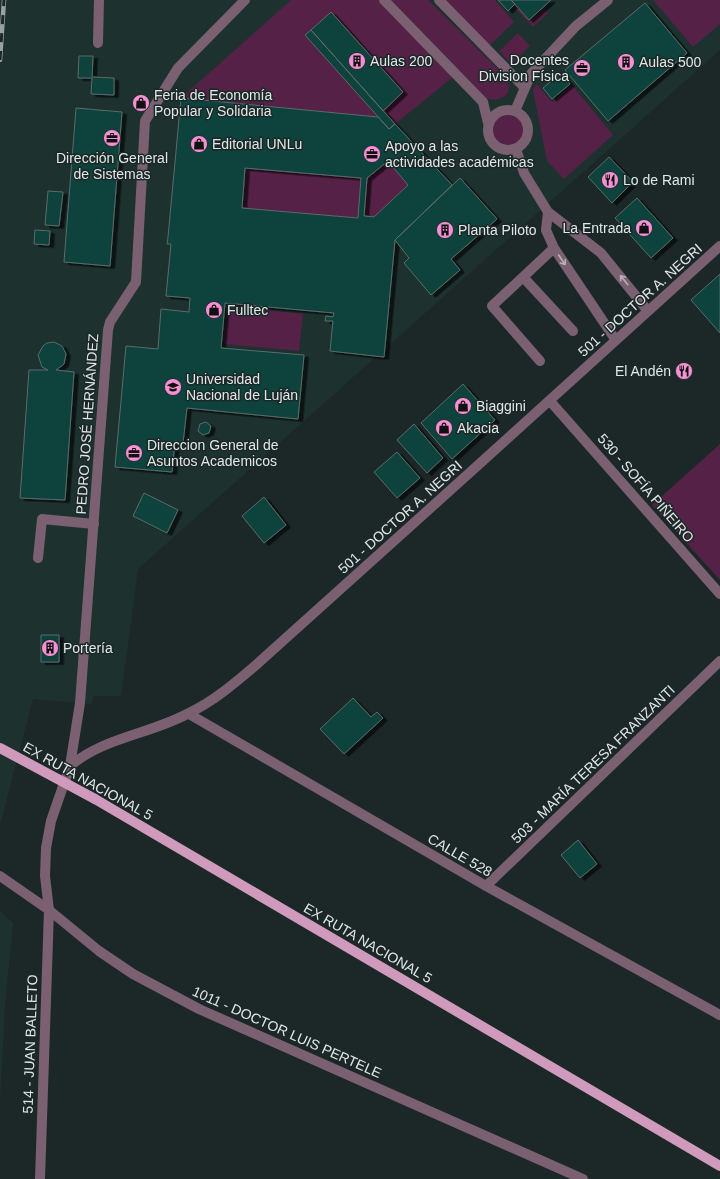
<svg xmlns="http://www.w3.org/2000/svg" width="720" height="1179" font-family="Arial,sans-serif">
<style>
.built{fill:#1d322f}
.green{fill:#552146}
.building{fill:#09423d;stroke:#5d6b69;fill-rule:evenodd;filter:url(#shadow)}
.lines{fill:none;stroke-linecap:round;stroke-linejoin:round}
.minor{stroke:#7a6071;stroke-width:10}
.major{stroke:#d09abd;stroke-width:10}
.rail-casing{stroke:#98a1a0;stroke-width:4.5}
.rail{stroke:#1c2827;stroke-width:3;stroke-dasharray:9;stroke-linecap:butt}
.major-bridge{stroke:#d09abd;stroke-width:10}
.oneway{stroke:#b7b2b8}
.labels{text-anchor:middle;stroke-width:3;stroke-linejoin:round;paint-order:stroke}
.poi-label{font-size:14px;fill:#e0e8e7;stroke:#1c2827;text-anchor:start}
.street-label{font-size:14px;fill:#e0e8e7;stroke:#1c2827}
</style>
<defs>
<filter id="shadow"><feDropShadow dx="4.5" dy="2.5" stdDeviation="0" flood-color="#0009"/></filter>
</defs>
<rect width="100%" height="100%" fill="#1c2827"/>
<path class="built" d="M0 0H720V50L138 569 121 696H94L91 704 33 699 0 825Z
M0 911 13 923 5 1004 0 1099Z"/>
<path class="green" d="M291 0H381L453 77 395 124 383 111 403 92 331 12 306 35 378 117 181 98Z
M391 0H428L507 78C508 81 509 86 509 89 507 99 494 102 486 98Z
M446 0H495L514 22 489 46Z
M653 0H720V24L693 47Z
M515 4 530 22 544 8 548 13 533 27 513 6Z
M518 33 530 46 511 64 499 51Z
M537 84 552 102 572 85 613 135 564 179 547 161 533 90Z
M490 130a18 18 0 1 1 36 0a18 18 0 1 1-36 0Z
M388 161 408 185 374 217 364 216 367 178Z
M245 168 361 178 358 218 242 208Z
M228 306 303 314 299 351 224 344Z
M720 444V580L652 505Z"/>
<path class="building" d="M498 0H511L515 4 508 11Z
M511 0H551L529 20Z
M645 3 687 53 608 121 565 70Z
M331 12 403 92 383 111 311 30Z
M311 30 395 124 389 129 305 35Z
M79 56H93L92 77 114 78V95L91 94 92 78H78Z
M561 73 570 84 552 99 543 88Z
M181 98 378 117 389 129 395 124 452 185 395 240 384 357 330 351 333 321H325L326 316 333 317 334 313 225 303 221 348 304 355 298 419 187 408 183 443 175 442 172 472 115 467 126 346 158 349 161 309 189 312 190 298 166 296 171 244H167L168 237ZM388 161 408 185 374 217 364 216 367 178ZM245 168 361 178 358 218 242 208Z
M76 108 122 112 110 266 64 262Z
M609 157 633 182 612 203 588 177Z
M460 178 497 219 451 259 460 270 431 295 404 263 409 258 395 240Z
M48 191 63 192 59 226 45 225Z
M637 198 673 238 651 258 615 218Z
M35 230 50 231 49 245 34 244Z
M720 274V333L691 300Z
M54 342 62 346 66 354 64 364 56 370 74 372 65 500 20 498 29 370H48L42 367 38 355 43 346 47 343Z
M463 384 495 420 452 459 421 423Z
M206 422 211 426 209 433 203 435 198 431 200 424Z
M414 424 443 458 427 473 397 440Z
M397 452 420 478 397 498 374 472Z
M144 493 178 510 167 533 133 516Z
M264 497 286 525 264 543 242 516Z
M41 635H59V662H41Z
M353 698 371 717 377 712 383 718 344 754 320 729Z
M578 840 597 864 580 878 561 855Z"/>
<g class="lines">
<path class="minor" d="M384 0 483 102 488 123
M439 0 525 88
M98 43 99 0
M488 130a20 20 0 1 1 40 0a20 20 0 1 1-40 0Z
M515 111 531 74 576 26 608 0
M516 149 524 173 548 212 601 253 648 311
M548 212 546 230 554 248 615 339
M523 277 573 331
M540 361 492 306 554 248
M550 401 720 594
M38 558 42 519 94 524
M189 714 486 886 720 1015
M70 766C104 737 151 734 189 713 214 701 235 683 256 665 411 526 566 386 720 246
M0 876 49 910 99 951 133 974 199 1009 583 1179
M486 886 720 661
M40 1179 49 910 45 876 46 848 51 821 70 766 80 703 108 330 110 322 136 282 145 121 178 68 245 0"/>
<path class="major" d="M95 799 720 1166"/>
<g class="rail-casing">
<path id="rail" d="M0 60 4 0"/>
</g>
<use href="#rail" class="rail"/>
<path class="major-bridge" d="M0 748 95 799"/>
</g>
<defs><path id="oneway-shaft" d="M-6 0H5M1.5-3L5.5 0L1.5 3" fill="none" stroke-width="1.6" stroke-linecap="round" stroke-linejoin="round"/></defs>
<g class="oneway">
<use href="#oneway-shaft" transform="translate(562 260) rotate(56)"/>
<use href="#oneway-shaft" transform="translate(624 280) rotate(-129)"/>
</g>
<defs>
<g id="building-disc" transform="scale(0.9)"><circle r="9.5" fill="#f491d4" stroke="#1c2827"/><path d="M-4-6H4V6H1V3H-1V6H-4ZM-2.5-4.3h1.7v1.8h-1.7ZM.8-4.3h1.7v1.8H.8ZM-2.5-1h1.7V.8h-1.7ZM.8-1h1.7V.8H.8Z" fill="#111"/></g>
<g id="office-disc" transform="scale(0.9)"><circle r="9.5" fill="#f491d4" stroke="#1c2827"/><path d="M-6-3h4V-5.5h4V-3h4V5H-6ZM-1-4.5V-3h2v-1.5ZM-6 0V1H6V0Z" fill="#111"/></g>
<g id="shop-disc" transform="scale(0.9)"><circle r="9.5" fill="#f491d4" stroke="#1c2827"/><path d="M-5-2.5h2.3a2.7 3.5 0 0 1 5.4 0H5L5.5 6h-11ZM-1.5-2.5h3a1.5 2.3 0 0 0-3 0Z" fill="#111"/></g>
<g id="restaurant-disc" transform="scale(0.9)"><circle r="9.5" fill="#f491d4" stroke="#1c2827"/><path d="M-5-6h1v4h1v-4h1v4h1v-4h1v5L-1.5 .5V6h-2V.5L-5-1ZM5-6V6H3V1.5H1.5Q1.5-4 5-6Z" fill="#111"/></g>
<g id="university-disc" transform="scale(0.9)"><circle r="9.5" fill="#f491d4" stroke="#1c2827"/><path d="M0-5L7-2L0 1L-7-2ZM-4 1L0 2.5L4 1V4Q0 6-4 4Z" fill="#111"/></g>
</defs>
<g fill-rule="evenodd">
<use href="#building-disc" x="357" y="61"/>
<use href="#building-disc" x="626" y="62"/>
<use href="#office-disc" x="582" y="68"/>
<use href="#shop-disc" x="141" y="103"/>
<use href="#office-disc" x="112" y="138"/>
<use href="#shop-disc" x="199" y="144"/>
<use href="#office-disc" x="372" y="154"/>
<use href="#restaurant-disc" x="610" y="180"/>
<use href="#shop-disc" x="644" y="228"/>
<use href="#building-disc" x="445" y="230"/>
<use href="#shop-disc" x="214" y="310"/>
<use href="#restaurant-disc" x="684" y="371"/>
<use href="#university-disc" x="173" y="387"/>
<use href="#shop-disc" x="463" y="406"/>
<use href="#shop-disc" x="444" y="428"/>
<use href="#office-disc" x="134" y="453"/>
<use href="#building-disc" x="50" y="648"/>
</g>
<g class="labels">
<g class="poi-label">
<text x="569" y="65" text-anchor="end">Docentes<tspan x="569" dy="16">Division Física</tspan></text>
<text x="370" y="66">Aulas 200</text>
<text x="639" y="67">Aulas 500</text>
<text x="154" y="100">Feria de Economía<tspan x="154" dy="16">Popular y Solidaria</tspan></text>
<text x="212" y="149">Editorial UNLu</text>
<text x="385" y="151">Apoyo a las<tspan x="385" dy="16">actividades académicas</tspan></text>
<text x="112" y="163" text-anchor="middle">Dirección General<tspan x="112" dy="16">de Sistemas</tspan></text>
<text x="623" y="185">Lo de Rami</text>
<text x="631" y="233" text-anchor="end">La Entrada</text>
<text x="458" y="235">Planta Piloto</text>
<text x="227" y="315">Fulltec</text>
<text x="671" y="376" text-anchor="end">El Andén</text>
<text x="186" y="384">Universidad<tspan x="186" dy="16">Nacional de Luján</tspan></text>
<text x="476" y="411">Biaggini</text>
<text x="457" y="433">Akacia</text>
<text x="147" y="450">Direccion General de<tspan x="147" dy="16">Asuntos Academicos</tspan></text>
<text x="63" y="653">Portería</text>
</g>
<g class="street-label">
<text transform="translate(640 300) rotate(-42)" y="5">501 - DOCTOR A. NEGRI</text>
<text transform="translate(87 424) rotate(-86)" y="5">PEDRO JOSÉ HERNÁNDEZ</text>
<text transform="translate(646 488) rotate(49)" y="5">530 - SOFÍA PIÑEIRO</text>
<text transform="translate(400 517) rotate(-42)" y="5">501 - DOCTOR A. NEGRI</text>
<text transform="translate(593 764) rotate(-44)" y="5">503 - MARÍA TERESA FRANZANTI</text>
<text transform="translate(88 781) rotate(29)" y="5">EX RUTA NACIONAL 5</text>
<text transform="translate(460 855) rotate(30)" y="5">CALLE 528</text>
<text transform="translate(368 943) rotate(30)" y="5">EX RUTA NACIONAL 5</text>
<text transform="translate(287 1032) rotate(24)" y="5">1011 - DOCTOR LUIS PERTELE</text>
<text transform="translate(30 1044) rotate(-88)" y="5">514 - JUAN BALLETO</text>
</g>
</g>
</svg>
